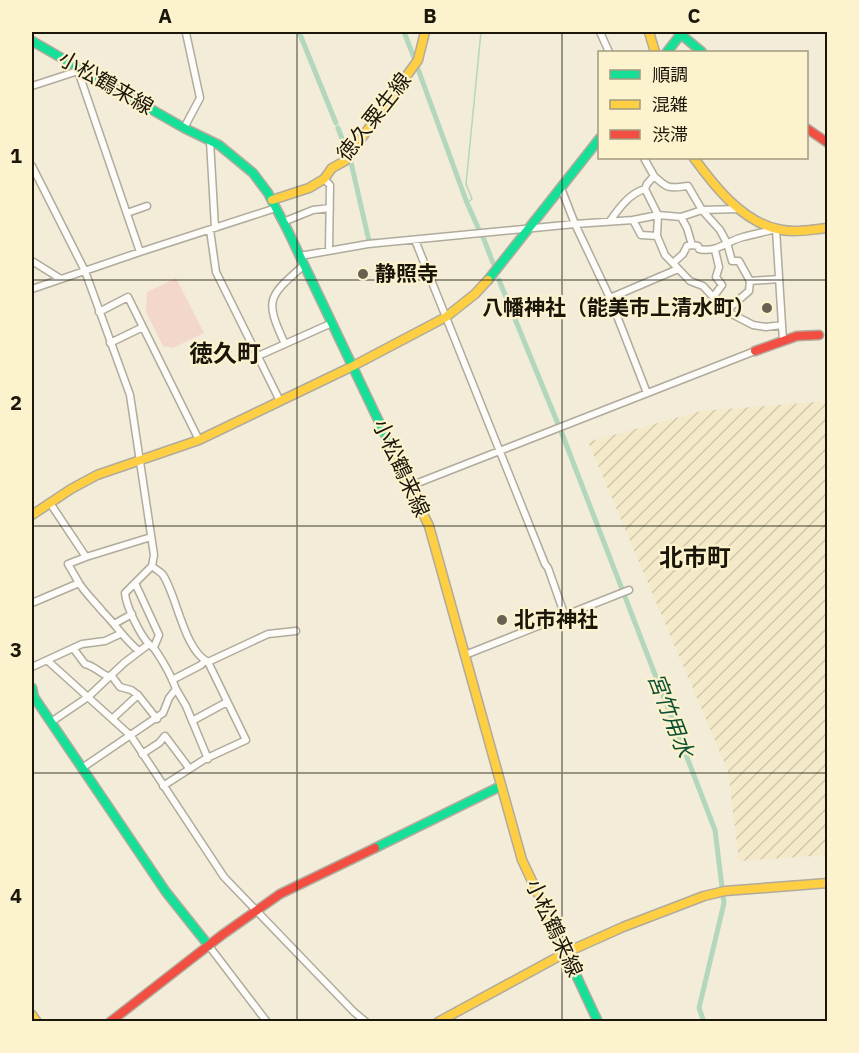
<svg xmlns="http://www.w3.org/2000/svg" width="859" height="1053" font-family="'IBM Plex Sans','Noto Sans JP',sans-serif">
<style>
.industrial{fill:url(#industrial-furrows)}
.grass{fill:#f3d7cb}
.lines{fill:none;stroke-linecap:round;stroke-linejoin:round}
.stream{stroke:#b3d7bc;stroke-width:1.5}
.canal{stroke:#b3d7bc;stroke-width:5}
.street-casing{stroke:#b0ab9c;stroke-width:9}
.fast-casing{stroke:#b0ab9c;stroke-width:11}
.slow-casing{stroke:#b0ab9c;stroke-width:11}
.jam-casing{stroke:#b0ab9c;stroke-width:11}
.street{stroke:#fdfcf9;stroke-width:6}
.fast{stroke:#16e098;stroke-width:8}
.slow{stroke:#ffcf43;stroke-width:8}
.jam{stroke:#f24e42;stroke-width:8}
.grid{fill:none;stroke:#1a1609;stroke-width:1.5;stroke-opacity:0.55}
.poi-dot{fill:#666151;stroke:#fdf2ce;stroke-width:2}
.labels{text-anchor:middle;stroke-width:4.5;stroke-linejoin:round;paint-order:stroke}
.street-label{font-size:21px;fill:#1a1609;stroke:#fdf2ce}
.poi-label{font-size:21px;font-weight:bold;fill:#1a1609;stroke:#fdf2ce;text-anchor:start}
.water-label{font-size:22px;font-style:italic;fill:#0d5034;stroke:#fdf2ce}
.quarter-label{font-size:24px;font-weight:bold;fill:#1a1609;stroke:#fdf2ce}
.neatline{fill:none;stroke:#1a1609;stroke-width:2}
.grid-label{font-size:20px;text-anchor:middle;font-weight:bold;fill:#1a1609}
</style>
<defs>
<pattern id="industrial-furrows" width="10" height="10" patternUnits="userSpaceOnUse" patternTransform="scale(1.5)"><rect width="10" height="10" fill="#f4eac9"/><path d="M-1 1l2-2M0 10L10 0M9 11l2-2" fill="none" stroke="#d1c8ab"/></pattern>
</defs>
<rect width="100%" height="100%" fill="#f2ecd8"/>
<path class="industrial" d="M827 401V855L739 861 728 771 588 442 701 411Z"/>
<path class="grass" d="M176 278 204 333 173 348 163 346 146 312 147 292Z"/>
<g class="lines">
<path class="stream" d="M467 203 472 199 466 184 481 32"/>
<path class="canal" d="M299 32 336 123
M404 32 415 60
M418 69 467 203 480 232
M338 128 346 149
M350 158 369 241H374
M483 237 493 263
M499 280 558 424
M561 431 715 830 724 903 699 1008 704 1022"/>
<g class="street-casing">
<path id="street" d="M600 32 609 52
M77 68 140 252
M32 86 78 71
M184 128 200 98 186 33
M210 141 215 228
M644 158 654 176 647 184 645 189 658 215 657 236 665 255 690 281 703 286 726 311 753 325 766 327 782 325
M32 166 85 271 130 395 154 555 152 566 125 593C126 606 140 635 149 644 152 646 154 648 156 651 164 663 171 675 176 689L169 698 163 713 82 768
M654 176C669 190 669 188 688 186L702 210 720 230 727 243 732 261H739L750 281 779 279
M324 179 330 185 329 250
M561 188 575 224 610 298 647 393
M127 213 147 206
M681 217 687 228 692 245 698 246 699 249C717 253 727 241 743 237 754 234 765 232 776 229L783 341
M633 220 641 235 657 236
M610 221C619 208 630 193 645 189
M283 222 313 210 330 208
M210 230 216 272 280 401
M415 240 545 564 548 568 565 616
M300 256 368 244 575 224 633 220 658 215 681 217 702 210 739 209
M32 261 61 279
M673 263 683 254 687 246 692 245
M32 289 140 252 276 208
M714 296 722 285 716 277 719 267 715 250
M610 298 678 269
M726 311 749 291 750 281
M99 312 128 297 199 440
M110 343 143 327
M285 344C264 299 268 297 304 265
M258 356 332 323
M410 486 755 351
M50 503 86 557 151 537
M152 566C155 569 161 572 163 575 177 596 184 650 208 662L246 740 205 759 163 786
M79 583 68 564 86 557
M135 583 159 635 154 647
M32 603 79 583C86 594 95 602 103 612 116 625 125 640 139 651
M114 624 132 614
M73 648 85 664C94 666 100 673 109 677
M465 655 629 590
M48 661 131 736 224 877 354 1012 366 1022
M208 662 268 634 296 631
M32 667 82 644 105 641 120 634
M111 675 120 687 131 690 138 695 157 719
M172 680 201 665 205 661
M176 689 186 706 208 759
M112 719 138 695
M192 721 227 702
M51 722 88 697 124 663 149 644
M142 754 159 743 165 736 189 768
M209 946 267 1022"/>
</g>
<g class="fast-casing">
<path id="fast" d="M678 32 702 52
M32 41 184 128 219 145 253 173 268 193 287 229 391 447
M667 52 681 34
M488 280 600 138
M32 688 34 697 166 892 209 946
M375 848 501 786
M556 932 598 1022"/>
</g>
<g class="slow-casing">
<path id="slow" d="M649 32 655 52
M694 158C715 187 744 224 782 230 797 233 813 229 828 228
M272 200 309 188 324 179 332 168 345 161 418 60 425 32
M391 447 429 526 522 860 556 932
M32 515 71 489 97 475 199 440 353 366 446 317 475 294 488 280
M32 1015 37 1022
M438 1022 565 953 623 927 704 896 725 891 828 883"/>
</g>
<g class="jam-casing">
<path id="jam" d="M806 128 828 143
M755 351 797 336 819 335
M110 1022 222 935 280 894 375 848"/>
</g>
<use href="#street" class="street"/>
<use href="#fast" class="fast"/>
<use href="#slow" class="slow"/>
<use href="#jam" class="jam"/>
</g>
<path class="grid" d="M297 32V1022M562 32V1022M32 280H828M32 526H828M32 773H828"/>
<g class="poi-dot">
<circle cx="363" cy="274" r="6"/>
<circle cx="767" cy="308" r="6"/>
<circle cx="502" cy="620" r="6"/>
</g>
<g class="labels">
<g class="street-label">
<text transform="translate(106 83) rotate(30)" y="7">小松鶴来線</text>
<text transform="translate(374 117) rotate(-52)" y="7">徳久粟生線</text>
<text transform="translate(401 468) rotate(65)" y="7">小松鶴来線</text>
<text transform="translate(554 928) rotate(65)" y="7">小松鶴来線</text>
</g>
<g class="poi-label">
<text x="375" y="281">静照寺</text>
<text x="755" y="315" text-anchor="end">八幡神社（能美市上清水町）</text>
<text x="514" y="627">北市神社</text>
</g>
<g class="water-label">
<text transform="translate(671 715) rotate(69)" y="8">宮竹用水</text>
</g>
<g class="quarter-label">
<text x="225" y="362">徳久町</text>
<text x="695" y="566">北市町</text>
</g>
</g>
<rect width="859" height="1053" fill="none" stroke="#fdf2ce" stroke-width="66"/>
<rect x="598" y="51" width="210" height="108" fill="#fdf2ce" stroke="#a29a7f" stroke-width="1.5"/>
<rect x="610" y="70" width="30" height="9" fill="#16e098" stroke="#a29a7f" stroke-width="1.5"/>
<text x="652" y="81" font-size="18" fill="#1a1609">順調</text>
<rect x="610" y="100" width="30" height="9" fill="#ffcf43" stroke="#a29a7f" stroke-width="1.5"/>
<text x="652" y="111" font-size="18" fill="#1a1609">混雑</text>
<rect x="610" y="130" width="30" height="9" fill="#f24e42" stroke="#a29a7f" stroke-width="1.5"/>
<text x="652" y="141" font-size="18" fill="#1a1609">渋滞</text>
<rect x="33" y="33" width="793" height="987" class="neatline"/>
<g class="grid-label">
<text x="165" y="23">A</text>
<text x="430" y="23">B</text>
<text x="694" y="23">C</text>
<text x="16" y="163">1</text>
<text x="16" y="410">2</text>
<text x="16" y="657">3</text>
<text x="16" y="903">4</text>
</g>
</svg>
